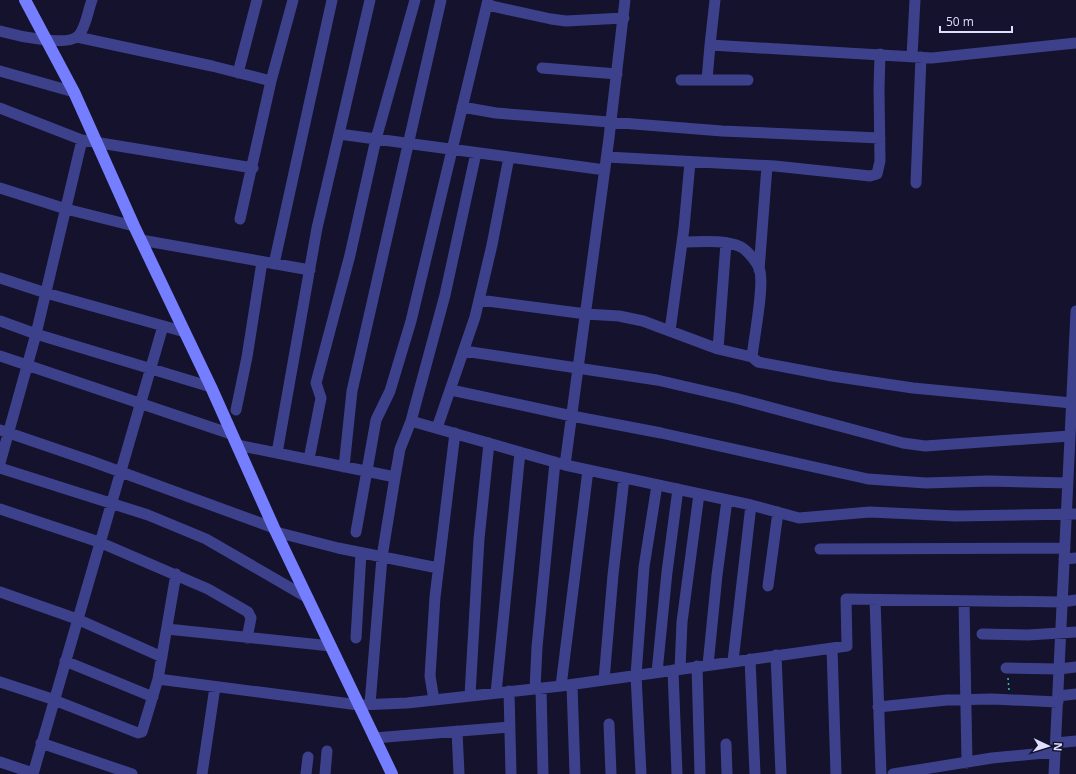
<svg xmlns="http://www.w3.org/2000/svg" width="1076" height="774" font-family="'Open Sans',sans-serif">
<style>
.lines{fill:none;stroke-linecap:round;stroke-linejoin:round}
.path{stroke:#31c0ab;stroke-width:1.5;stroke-dasharray:2 3;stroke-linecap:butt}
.street{stroke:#3d418c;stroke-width:11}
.secondary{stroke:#757eff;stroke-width:12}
</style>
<rect width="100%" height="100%" fill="#14122d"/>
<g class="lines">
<path class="path" d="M1008 678 1009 690"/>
<path class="street" d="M625 0 609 138 565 465 751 505 799 518 870 512 956 516 1076 514
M487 5 551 19 566 21 624 18
M0 31C14 35 69 48 79 35 86 27 88 10 92 0
M77 37 212 66 271 81
M710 45 715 0
M912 56 915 0
M542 68 617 74
M0 71 74 92
M238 73 257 0
M681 80H748
M707 80 710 45 932 58 1076 43
M462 107 496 113 722 131 880 138
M0 108 82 140 253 168
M339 134 370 0
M607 157 775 166 870 176 877 174 880 161 879 89 880 54
M916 183 921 57
M0 188 66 209 134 226
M240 219 271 81 293 0
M141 240 310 270
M683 242C700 242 724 239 741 247 748 251 758 263 760 271 764 289 754 337 752 357
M274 264 332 0
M759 270 767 166
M0 278 46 293 185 332
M479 300 586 314 619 316 643 321 718 349 752 357 758 362 832 376 913 388 1072 403
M0 321 36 334 211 387
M670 331 684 228 690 162
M718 349 726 243
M464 351 657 380 735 398 903 443 925 446 1070 436
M0 356 231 434
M451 390 572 416 661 433 868 479 926 483 989 481 1068 483
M236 410 247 357 262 262
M411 421 445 295 476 153
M437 428 475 317 492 245 509 157
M0 430 91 461 274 528
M237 445 395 477 400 449 411 421 565 465
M277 453 317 228 339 134 605 170
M309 459 321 398 316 383 350 255 376 139 415 0
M0 463 36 334 82 140
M344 467 352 391 441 0
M0 468 148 515 206 539 308 598
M0 509 99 542 208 589 248 612 251 618 247 638
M276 532 338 548 438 568
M356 532 376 420 390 391 411 321 488 0
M820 549 1065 548
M1064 559 1076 558
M768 586 778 512
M0 592 77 619 162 657
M875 600 881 774
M964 601 967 763
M167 629 331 646
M982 634 1028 635 1076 632
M356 638 361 553
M832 648 836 774
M776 655 781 774
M750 659 755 774
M65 661 153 697
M733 661 751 505
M708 665 717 575 727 500
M697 666 700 774
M1006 668 1059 669 1076 667
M680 669 682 622 699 494
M673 670 677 774
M657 672 667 572 678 489
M158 679 359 705 407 703 561 686 847 646 846 599 1062 602 1076 600
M604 680 613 575 624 478
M0 682 49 698 138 733 142 732 158 679 176 574
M572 685 575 774
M561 686 588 470
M541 688 543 774
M535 689 537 647 555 462
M509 691 511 774
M496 693 520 452
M470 695 479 539 489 443
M1058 696 1076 694
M434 700 430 676 435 597 455 433
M370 704 382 557 395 477
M878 707 947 700 992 699 1058 702
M609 724 611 774
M457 731 459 774
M374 738 510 727
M41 743 132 774
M1056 743 1076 741
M726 744 727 774
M0 762 33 773
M33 774 163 326
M202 774 215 687
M306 774 308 757
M325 774 327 751
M641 774 636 675 644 567 657 485
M893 774 992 758 1055 752
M1054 774 1076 311"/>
<path class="secondary" d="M25 0 74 92 134 226 211 387 274 528 392 774"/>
</g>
<g transform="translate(1048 746) rotate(94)" stroke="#14122d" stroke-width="3" paint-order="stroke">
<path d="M0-3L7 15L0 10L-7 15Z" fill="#dfdeff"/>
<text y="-6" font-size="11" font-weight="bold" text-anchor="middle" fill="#dfdeff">N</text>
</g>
<path d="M940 26v6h72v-6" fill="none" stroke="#dfdeff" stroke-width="2"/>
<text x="946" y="26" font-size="12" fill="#dfdeff" stroke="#14122d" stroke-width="3" paint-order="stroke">50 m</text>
</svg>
